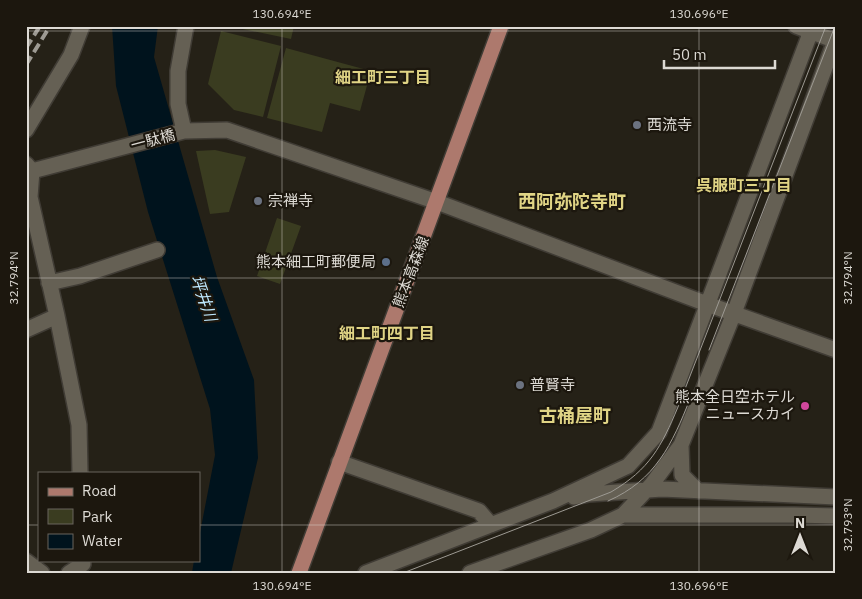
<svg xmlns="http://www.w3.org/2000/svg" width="862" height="599" font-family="'IBM Plex Sans','Noto Sans JP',sans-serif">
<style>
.green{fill:#3a3c20}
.water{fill:#00131d}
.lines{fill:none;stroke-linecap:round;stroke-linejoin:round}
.minor-casing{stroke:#403c35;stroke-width:18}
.major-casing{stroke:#403c35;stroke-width:18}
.minor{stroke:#656054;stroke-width:15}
.major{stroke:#ad796d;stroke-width:15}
.tram{stroke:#9d9a93;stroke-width:1}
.rail{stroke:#9d9a93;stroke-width:4;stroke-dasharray:10 5;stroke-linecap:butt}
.ticks{fill:none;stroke:#dddad4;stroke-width:1;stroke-opacity:0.45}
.worship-dot{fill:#6b7280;stroke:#1c170e;stroke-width:2}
.service-dot{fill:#5c6f8a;stroke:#1c170e;stroke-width:2}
.hotel-dot{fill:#d1479c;stroke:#1c170e;stroke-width:2}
.labels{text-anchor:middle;stroke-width:4.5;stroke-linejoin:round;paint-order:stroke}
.poi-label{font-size:15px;fill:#dddad4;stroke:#1c170e;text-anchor:start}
.street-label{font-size:15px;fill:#dddad4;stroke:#1c170e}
.neighbourhood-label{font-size:16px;font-weight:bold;fill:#e0d485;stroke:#1c170e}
.water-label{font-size:16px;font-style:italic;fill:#bee8fe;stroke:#1c170e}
.quarter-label{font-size:18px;font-weight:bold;fill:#e0d485;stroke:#1c170e}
.neatline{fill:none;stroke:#dddad4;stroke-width:2}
.ticks-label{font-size:12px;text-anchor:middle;fill:#dddad4}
</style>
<rect width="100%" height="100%" fill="#252117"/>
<path class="green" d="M228 26H294L291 39Z
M221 31 281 46 263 117 234 110 208 84Z
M286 48 371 71 360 111 330 103 322 132 267 118Z
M215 150 246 157 229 212 210 214 196 151Z
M277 218 301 226 280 284 257 276Z"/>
<path class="water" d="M112 26H158L154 57 217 277 254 380 258 458 231 573H192L194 560H199V538L215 455 210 409 148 212 116 86Z"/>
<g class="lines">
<g class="minor-casing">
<path id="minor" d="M796 26 836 41
M26 130 71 55 82 26
M184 131 178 104V71L186 26
M26 164 32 171 30 197 57 316 79 425 80 473
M32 171 184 131 227 130 437 202 707 304 836 350
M49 283 80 276 157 250
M26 330 57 316
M681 445 682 475 698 491
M339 462 479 511 491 525
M574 497 589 494 662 489 836 497
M623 515H795L836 516
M26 561 42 573
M69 573 83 564
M366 573 553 501 628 466 659 432 813 26
M470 573 591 530 623 515 652 484 681 445 734 313 836 38"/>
</g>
<g class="major-casing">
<path id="major" d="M299 573 501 26"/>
</g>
<use href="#minor" class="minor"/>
<use href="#major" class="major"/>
<path class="tram" d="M709 350 835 26
M608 501C656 480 672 444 690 399
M403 573 611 492C650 469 661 447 678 407L826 26"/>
<path class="rail" d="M26 48 40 26
M26 65 50 26"/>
</g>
<path class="ticks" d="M282 26V573M699 26V573M26 31H836M26 278H836M26 525H39M199 525H836"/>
<g class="worship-dot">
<circle cx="637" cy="125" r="5"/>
<circle cx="258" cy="201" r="5"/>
<circle cx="520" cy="385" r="5"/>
</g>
<circle class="service-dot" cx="386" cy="262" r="5"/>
<circle class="hotel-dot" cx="805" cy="406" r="5"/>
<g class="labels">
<g class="poi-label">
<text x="647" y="130">西流寺</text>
<text x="268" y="206">宗禅寺</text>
<text x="376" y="267" text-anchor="end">熊本細工町郵便局</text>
<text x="530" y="390">普賢寺</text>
<text x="795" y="402" text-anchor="end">熊本全日空ホテル<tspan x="795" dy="17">ニュースカイ</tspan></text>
</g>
<g class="street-label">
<text transform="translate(153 140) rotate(-15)" y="5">一駄橋</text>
<text transform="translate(411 272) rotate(-69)" y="5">熊本高森線</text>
</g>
<g class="neighbourhood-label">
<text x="383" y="83">細工町三丁目</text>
<text x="744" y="191">呉服町三丁目</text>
<text x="387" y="339">細工町四丁目</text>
</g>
<g class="water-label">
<text transform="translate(204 298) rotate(71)" y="6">坪井川</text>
</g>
<g class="quarter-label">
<text x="572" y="208">西阿弥陀寺町</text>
<text x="575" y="422">古桶屋町</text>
</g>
</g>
<rect width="862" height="599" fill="none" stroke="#1c170e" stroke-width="55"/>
<rect x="38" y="472" width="162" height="90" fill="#1c170e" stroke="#69655d"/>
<rect x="48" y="488" width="25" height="8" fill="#ad796d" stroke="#69655d"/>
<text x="82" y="496" font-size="15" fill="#dddad4">Road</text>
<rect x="48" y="509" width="25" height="15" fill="#3a3c20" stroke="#69655d"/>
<text x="82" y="522" font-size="15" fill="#dddad4">Park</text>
<rect x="48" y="534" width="25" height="15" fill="#00131d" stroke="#69655d"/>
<text x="82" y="546" font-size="15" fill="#dddad4">Water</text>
<g transform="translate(800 536)" stroke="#1c170e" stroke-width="4" paint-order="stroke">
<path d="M0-4L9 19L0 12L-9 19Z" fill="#dddad4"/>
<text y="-8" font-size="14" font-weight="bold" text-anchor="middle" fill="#dddad4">N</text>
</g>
<path d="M664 60v8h111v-8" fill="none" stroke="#dddad4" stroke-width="2.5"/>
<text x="672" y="60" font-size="15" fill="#dddad4" stroke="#1c170e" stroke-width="4" paint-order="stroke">50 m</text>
<rect x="28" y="28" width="806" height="544" class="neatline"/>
<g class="ticks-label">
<text x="282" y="18">130.694°E</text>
<text x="699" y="18">130.696°E</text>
<text transform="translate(14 278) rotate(-90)" y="4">32.794°N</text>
<text transform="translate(848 278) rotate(-90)" y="4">32.794°N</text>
<text transform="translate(848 525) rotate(-90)" y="4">32.793°N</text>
<text x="282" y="590">130.694°E</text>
<text x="699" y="590">130.696°E</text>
</g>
</svg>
